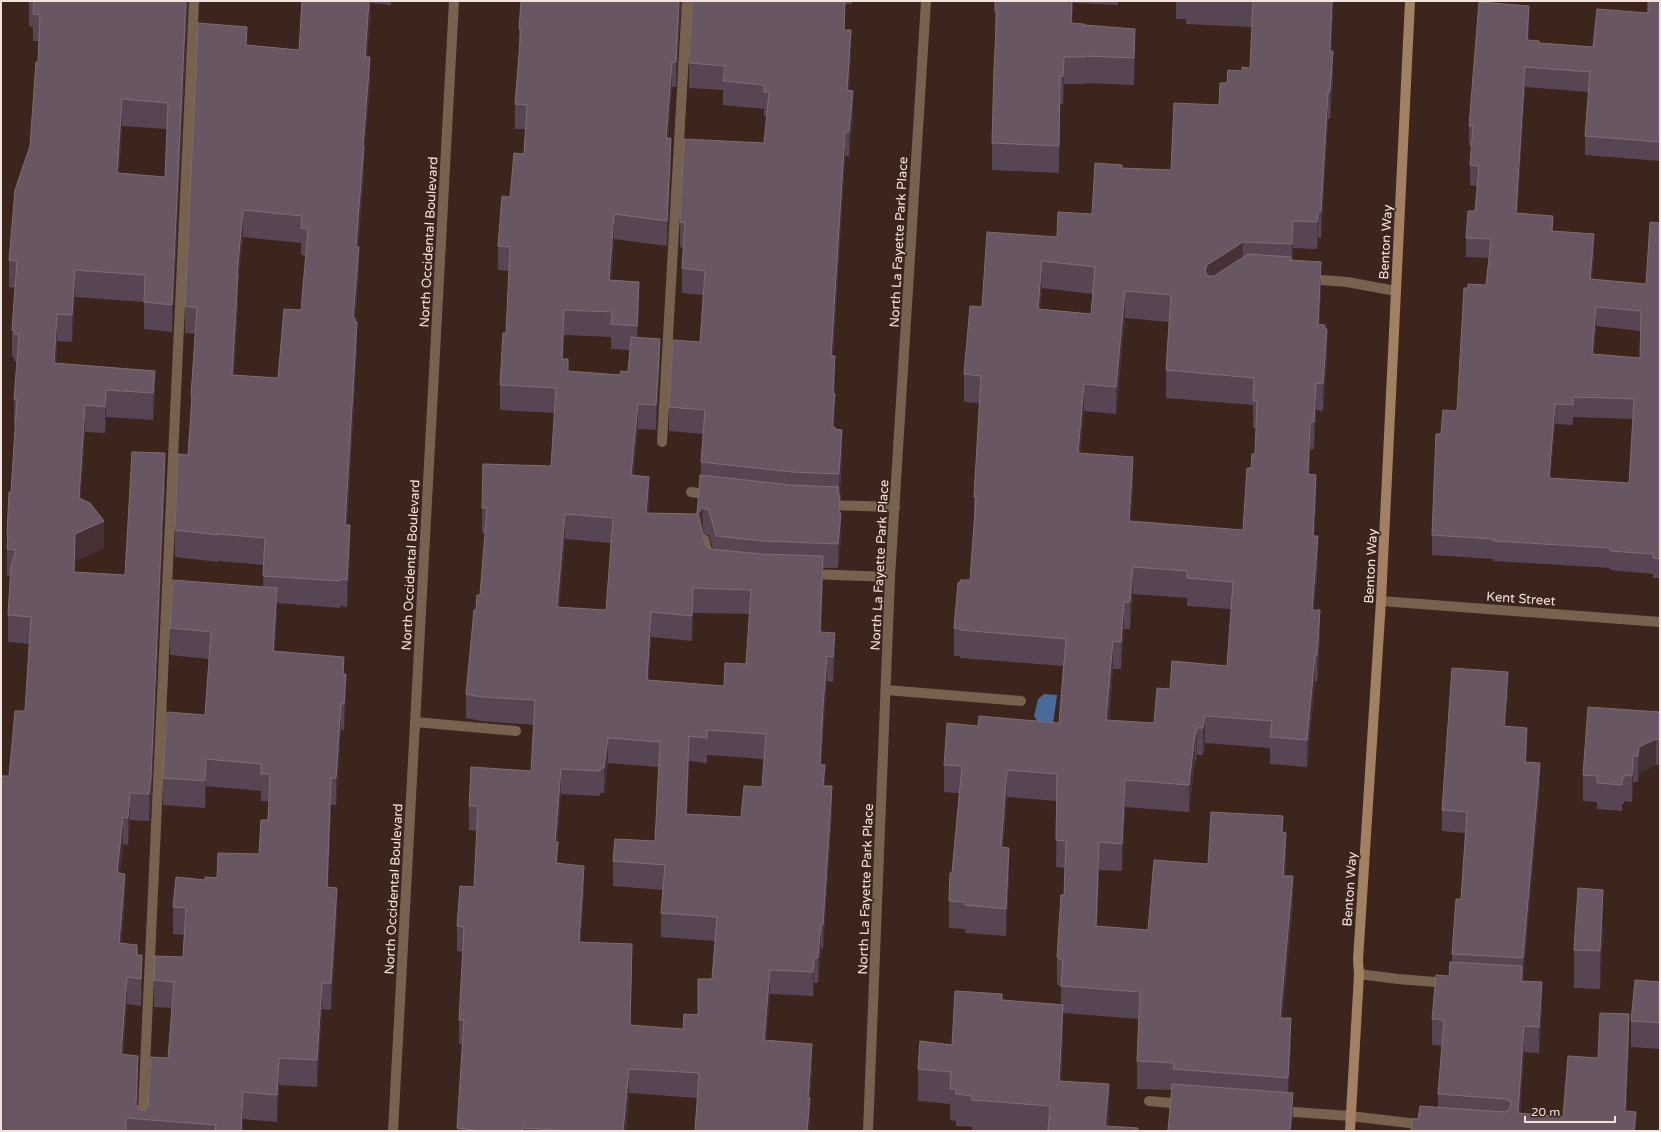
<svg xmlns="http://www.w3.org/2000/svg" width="1661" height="1132" font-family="'Varela Round',sans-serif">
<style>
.water{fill:#496b9c}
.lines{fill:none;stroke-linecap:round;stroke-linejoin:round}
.lane{stroke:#776250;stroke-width:10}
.street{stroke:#776250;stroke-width:10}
.secondary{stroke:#a28062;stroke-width:10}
.wall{fill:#584553;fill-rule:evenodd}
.shaded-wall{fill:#463137}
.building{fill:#685662;stroke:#7e6c75;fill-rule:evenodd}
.labels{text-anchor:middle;stroke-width:3.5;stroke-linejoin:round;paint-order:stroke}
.street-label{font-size:13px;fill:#f2e2dc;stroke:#3c251c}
</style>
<rect width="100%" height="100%" fill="#3c251c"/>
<path class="water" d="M1044 694 1057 695 1052 732 1042 729 1034 716 1038 699Z"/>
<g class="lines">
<path class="lane" d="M1309 279 1347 282 1396 291
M662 442 687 1
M691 492 712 495
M827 505 895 507
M704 539 709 558
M810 574 890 577
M886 690 1021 701
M415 722 516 731
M1359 974 1398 979 1448 983
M1149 1101 1183 1104
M1280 1111 1350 1116 1426 1125
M142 1131 194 1"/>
<path class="street" d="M1381 601 1660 622
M393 1131 454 1
M868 1131 890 577 926 1"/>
<path class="secondary" d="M1350 1131 1359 974 1358 960 1381 601 1410 1"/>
</g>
<path class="wall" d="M29 1H188L172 332 144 329V302L75 297 72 342 57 341 56 363 155 371V398L153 420 106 417 105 433 85 432 80 499 104 548 75 561V572L125 575 165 480 151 805 149 821 130 820 128 845 123 844 120 873 125 900 121 943 137 955 142 982 141 1006 127 1004 123 1055 138 1083 137 1106 139 1110H145L148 1105 168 1058 172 1008 154 1007V980L183 957 184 935 173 934V907L205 880 217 878 259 854 268 820 269 801H261V791L206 786 205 808 163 805V778L205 715 209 659 170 655V628L263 587 264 565 218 561V562L175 557V530L188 455 191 420V396L195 334 185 333V306L247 45 299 50 302 1H391V5L371 3 367 57 370 84 364 153V173L358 247 359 274 355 318 357 349 347 525 350 552 347 607 340 606V608L277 603V615L275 651 344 674 346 701 344 731 341 729 336 805H331L328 888 337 915 331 1010 322 1009 317 1087 279 1085 277 1122 243 1119V1131H1L9 776 25 711 29 644 8 642V615L10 576H7V535L11 492 15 426H14V399L17 361H14V357H12V330L15 288 9 287V260L30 146 38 62 39 41H33V27L29 26ZM122 126 167 129 165 177 119 173ZM243 237 301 243V255L306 256 301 310 278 378 234 375 238 301V281Z
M521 1H681L676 87H672L668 138 671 163 667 246 614 239 611 280 639 306 637 338 660 364 656 430 638 429 633 476 649 501 648 513 697 514 701 475V462L703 434 669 431V407L700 342 703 295 682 293V268L683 248 680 247V222L764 143 767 117 764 116V109L723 105V90L689 88V63L692 1H852V4H845L844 30 851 55 849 90 853 115 849 157 845 156 833 356 835 381 834 393 835 418 834 427 842 454 840 495 841 538 838 568H823L821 632 835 658 833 682 827 681 823 731 821 765 825 786 832 811 823 949H821L818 983H814L813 996 770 994 766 1040 812 1068 810 1098V1123L697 1098 629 1093 626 1131H457L462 1044H459V1020L463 952 457 951V926L474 887 477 831 469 830V806L531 771 534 725 481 721 466 718V694L476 610 480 595 485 533H482V508L551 466 555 413 500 410V385L506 333 509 271 498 270V246L510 197 524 154 525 129H515V104L519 54V29ZM564 335 611 337V349L630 350 628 372 620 375 568 371 563 359ZM702 533H703L709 535 713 549H710L705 544ZM565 539 611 543 606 610 559 607ZM693 613 750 614 746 664 724 686 648 680 651 637 692 641ZM707 755 764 759 762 787 741 817 687 814 689 761 707 763ZM608 763 659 767 655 841 613 861V886L663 890 661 913V937L715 941 712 979 698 1015 683 1029 630 1025 632 969 580 943 584 891 558 864 557 842 561 794 600 796V793H604Z
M995 1H1118V5L1073 3 1072 23 1084 25 1135 56 1134 85 1085 83V84H1064L1063 104H1060L1059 173 992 170V143L996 38H995Z
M1176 1H1333L1331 51 1333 79 1330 119H1328L1321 238H1318L1317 249 1293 248 1292 260 1321 290 1319 324 1325 329 1327 356 1323 411 1316 410 1314 449 1310 450 1309 474 1316 502 1314 536 1318 563 1314 610 1320 638 1317 682H1315L1307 767 1270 764V748L1205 743 1203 755H1197L1196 761H1195L1189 812 1125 807 1122 871 1099 870 1097 926 1148 930 1208 864 1283 832 1286 860 1285 876 1293 904 1282 1018 1291 1045 1288 1092 1293 1118 1172 1090 1137 1089V1061L1139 1019 1063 1013V1036L1061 1081 1109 1116 1108 1126 1138 1131H972V1127L956 1126V1121L950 1120V1104L918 1101V1069L952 1045 1002 1000 1061 1004V987L1057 984V957L1064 895 1065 868 1056 867 1057 801 1007 797 1003 847 1009 875 1006 936 965 933V929L949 928V901L959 793 944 792V765L978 726 1059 723 1063 666 960 658V656H954V628L960 583 970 580 974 519V497L980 403 964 402V374L982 307 1057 237 1092 214 1122 168 1171 170 1219 105 1227 83 1242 71 1250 68 1252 27 1186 24V19H1176ZM1042 288 1093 294 1091 314 1040 309ZM1125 318 1169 322 1166 370V398L1253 405V428H1256L1255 454 1251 468 1243 530 1130 521 1133 485 1080 453 1084 411 1116 414ZM1133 594 1187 598V606L1231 609 1227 666 1170 689 1154 723 1109 720 1113 669H1121L1124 629H1130Z
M1660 1V161L1585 155V136L1589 92 1525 87 1517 213 1553 231 1594 254 1592 279 1646 284 1660 223V578H1653V574L1610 570V568L1493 561V559L1432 555V535L1441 434 1457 411 1468 288 1486 285 1489 258 1466 257V238L1475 211 1477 186 1470 185V165L1472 146H1469V126L1529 25 1528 41 1539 43 1593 47 1648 13ZM1596 326 1640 331V358L1594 354ZM1573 417 1633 419 1629 483 1550 478 1555 424 1573 425Z
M1508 693 1505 726 1527 749 1526 762 1540 784 1523 979H1522V981L1542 1008 1539 1053 1524 1052 1520 1114 1563 1117 1598 1058 1629 1040 1626 1111 1636 1131 1418 1119 1438 1107V1094L1442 1046 1432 1045V1019L1449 976 1452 963V954L1461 899 1465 833 1442 831V810Z
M1660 712V765H1656L1639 773 1638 782H1633L1632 802 1624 801V804H1622V811L1597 809V802L1583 801V775Z
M1603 928 1600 989 1574 988V950Z
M1660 982V1049L1631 1047V1021Z"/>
<path class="shaded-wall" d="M186 1H188L172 332V305Z
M369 1H371L365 84V57Z
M679 1H681L676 87V62Z
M845 1 844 55V30Z
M1072 1H1073L1071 50V23Z
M1332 1H1333L1330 78V51Z
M1529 6V25L1527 60V40Z
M247 27V54L246 45Z
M1135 29V56L1134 85V58Z
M851 30V55L847 115V90Z
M1333 51V79L1330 119V92Z
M370 57V84L364 153V173L359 234 356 274V247L363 146Z
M1064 57V84L1063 104V77Z
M672 62V87L666 163V138Z
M1525 67V87L1516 233V213Z
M1060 76V104L1059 173V146Z
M853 91V115L849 157V132Z
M1328 92V119L1321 238V211Z
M122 99V126L117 200V173Z
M845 132V156L831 381V356Z
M671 138V163L667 246V221Z
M243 210V237L238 281V301L232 402V375L237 274Z
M1318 211V238L1317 249V222Z
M614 214V239L609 304V280Z
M1293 221V248L1292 272V244Z
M1594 234V254L1590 298V279Z
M1243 242V269L1207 293 1205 271 1207 265Z
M359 247V274L353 345V318Z
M1042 261V288L1038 336V309Z
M1321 262V290L1318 351V324Z
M75 270V297L72 342V315Z
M639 282V306L637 351V326Z
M1125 291V318L1116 414V387Z
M1596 307V326L1592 374V354Z
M564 310V335L562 383V359Z
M57 314V341L54 390V363Z
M357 322V349L345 552V525Z
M1327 329V356L1323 411V384Z
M660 339V364L656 430V405Z
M835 356V381L833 418V393Z
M155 371V398L153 420V393Z
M1316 383V410L1314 449V422Z
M1084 384V411L1078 480V453Z
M106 390V417L105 433V407Z
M835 394V418L832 452V427Z
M638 404V429L631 500V475Z
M1555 404V424L1549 497V478Z
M85 405V432L79 525V498Z
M1310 422V450L1308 502V474Z
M842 430V454L839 498V474Z
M165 453V480L151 805 149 821V794Z
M1133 457V485L1129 548V521Z
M1316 475V502L1313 563V536Z
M649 477V501L646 538V513Z
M840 495V519L839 513Z
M703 508V533L698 538V513Z
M841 513V538L838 568V544Z
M565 514V539L557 632V607Z
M104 521V548L75 561 74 599V572L75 534Z
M350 525V552L347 607V580Z
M1318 536V563L1312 637V610Z
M823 556V581L820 656V632Z
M1133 567V594L1130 629V602Z
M277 588V615L273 678V651Z
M693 588V613L692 641V616Z
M1124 602V629L1121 669V642Z
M1320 610V638L1317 682V655Z
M651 612V637L647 704V680Z
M835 633V658L833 682V657Z
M1113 641V669L1106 747V720Z
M1315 655V682L1307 767V740Z
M827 656V681L823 731 820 790V765L823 706Z
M344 657V684L343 674Z
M1508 672V693L1504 747V726Z
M346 674V701L344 731V704Z
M341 703V729L336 805V778Z
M1205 716V743L1203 755V728Z
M1197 728V755L1196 761V734Z
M1527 728V749L1525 783V762Z
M1195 734V761L1189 812V785Z
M689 736V761L686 838V814Z
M608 738V763L604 793V768Z
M1656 739V765L1639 773 1638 782V756L1639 747Z
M1633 756V782L1632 802V776Z
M206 759V786L205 808V781Z
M1540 763V784L1523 979V958Z
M825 765V790L823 786Z
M561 769V794L555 867V842Z
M1007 770V797L1001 875V847Z
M331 778V805L327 914V887Z
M1125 780V807L1122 871V844Z
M832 786V811L823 949V925Z
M130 793V820L128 845V818Z
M123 817V844L117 900V873Z
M1286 833V860L1283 903V876Z
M558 842V867L556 863Z
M1099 842V870L1096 954V926Z
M1009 848V875L1006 936V909Z
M584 866V891L579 967V942Z
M125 874V900L119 970V943Z
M1293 876V904L1280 1045V1018Z
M337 888V915L331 1010V983Z
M1603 890V928L1600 989V951Z
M821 924V949L818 983V958Z
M632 944V969L630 1050V1025Z
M142 955V982L141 1006V979Z
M814 958V983L813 996V972Z
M1522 966V992L1521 981Z
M770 970V994L764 1065V1040Z
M127 977V1004L121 1081V1054Z
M1542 982V1008L1539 1053V1027Z
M322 983V1009L317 1087V1060Z
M1063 1005V1036L1059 1112V1081Z
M1629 1014V1040L1625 1131V1111Z
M1291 1018V1045L1288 1105V1078Z
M1524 1026V1052L1519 1131 1518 1113Z
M812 1044V1068L809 1103 810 1098V1123L809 1131H807L808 1098Z
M138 1056V1083L136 1119V1104Z
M279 1058V1085L277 1122V1095Z
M629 1069V1093L626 1131H623Z
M1109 1084V1116L1108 1131 1105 1126Z
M243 1092V1131H241Z
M1293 1093V1118L1292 1131H1290Z
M1636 1112V1131H1634Z"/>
<path class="building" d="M34 1H186L172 305 144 302 145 275 75 270 72 315 57 314 54 363 155 371 153 393 106 390 105 407 85 405 79 498 90 503 104 521 75 534 74 572 125 575 132 452 165 453 151 778 149 794 130 793 128 818 123 817 117 873 125 874 119 943 137 945V955H142L141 979 127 977 121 1054 138 1056 136 1104 139 1110H145L148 1105 151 1057 168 1058 174 982 154 980 155 956 183 957 186 908 173 907 176 877 205 880V877L217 878 218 853 259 854 261 820H268L270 774H261V764L206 759 205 781 163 778 167 712 205 715 211 632 170 628 173 580 277 588 273 651 344 657 343 674H346L344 704 341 703 336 778H331L327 887 337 888 331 983H322L317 1060 279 1058 277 1095 243 1092 241 1131H215L216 1125 126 1118V1131H1V776H9L15 711H25L31 617 8 615 11 567 16 550 7 549 8 535H7L9 492H11L17 400 14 399 19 334H14L15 331 12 330 17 261 9 260 15 190 30 146 36 62H38L40 15 33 14ZM122 99 168 103 165 177 117 173Z
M302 1H369L365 57H370L363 146H364L359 207 356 247H359L353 318H355V322H357L345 525H350L347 580 340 579V581L263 576 265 538 218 534V535L175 530 178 454 188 455 192 396H191L197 308 185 306 198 23 247 27 246 45 299 50ZM243 210 302 216 301 228 308 229 301 310 284 309 278 378 232 375 238 274H237Z
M521 1H679L676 62H672L666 138H671L667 221 614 214 609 280 639 282 637 326 611 324 612 312 564 310 562 359H568V371L620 375 621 371 628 372 631 337 660 339 656 405 638 404 631 475 649 477 646 513 697 514 700 475 791 485 838 487V495H840L839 513H841L838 544 762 541 716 536 709 510 703 508 698 513 705 544 710 549 762 554 823 556 820 632 835 633 833 657 827 656 823 706 820 765H825L823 786H832L823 925 821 924 818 958H814L813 972 770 970 764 1040 812 1044 808 1098H810L807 1131H695L699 1073 629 1069 623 1131H574L522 1128V1131H481L457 1128 464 1020H459L464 927 457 926 460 886 474 887 478 806H469L471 767 531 771 535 700 481 697 466 694 474 610H476L477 595H480L487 508H482L483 464 551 466 556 388 500 385 503 333H506L510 247 498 246 502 196 510 197 514 153 524 154 527 105 515 104 521 29H519ZM565 514 613 518 606 610 557 607ZM693 588 751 590 746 664 725 663 724 686 647 680 651 612 692 616ZM707 730 766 734 762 787 744 786 741 817 686 814 689 736 707 738ZM608 738 660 742 655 841 615 839 613 861 665 865 661 913 717 917 712 979H698V1015L684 1014 683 1029 630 1025 632 944 579 942 584 866 556 863 558 842H555L561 769 600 771V768H604Z
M692 1H845L844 30H851L847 90 853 91 849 132H845L831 356H835L833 393 835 394 832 427H835V429L842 430 839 474 792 472 701 462 705 410 669 407 673 340 700 342 705 271 682 268 685 223 680 222 684 139 764 143 769 92H764V85L723 81 725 66 689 63Z
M995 1H1072L1071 23 1084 24V25L1135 29 1134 58 1085 56V57H1064L1063 77 1060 76 1059 146 992 143 994 69 997 11H995Z
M1253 1H1332L1330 51H1333L1330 92H1328L1321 211H1318L1317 222 1293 221 1292 244 1243 242 1207 265 1205 271 1208 276H1214L1248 254 1291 257V260L1321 262 1318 324 1325 325V329H1327L1323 384 1316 383 1314 422H1310L1308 474 1316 475 1313 536H1318L1312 610H1320L1317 655H1315L1307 740 1270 737 1272 721 1205 716 1203 728H1197L1196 734H1195L1189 785 1125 780 1122 844 1099 842 1096 926 1148 930 1154 860 1208 864 1211 812 1283 816 1282 832 1286 833 1283 876H1293L1280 1018H1291L1288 1078 1173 1069 1174 1063 1137 1061 1140 992 1061 986 1063 961 1057 957 1061 895H1064L1066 841 1056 840 1057 774 1007 770 1001 847 1009 848 1006 909 965 905V902L949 901 950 873H952L962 766 944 765 947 723 978 726 979 716 1059 723 1066 639 960 630V629L954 628 958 583H960V580H970L976 497H974L981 376 964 374 970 306 982 307 987 232 1057 237 1058 212 1092 214 1095 163 1122 165V168L1171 170 1174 103 1219 105 1220 83H1227L1228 70 1242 71V67L1250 68ZM1042 261 1095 267 1091 314 1038 309ZM1125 291 1171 295 1166 370 1254 378 1253 401H1257L1255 454H1252L1251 468H1247L1243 530 1129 521 1133 457 1078 453 1084 384 1116 387ZM1133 567 1187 571V578L1233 582 1227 666 1172 661 1170 689 1157 688 1154 723 1106 720 1113 641 1121 642 1124 602H1130Z
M1648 1H1660V142L1585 136 1590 72 1525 67 1516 213 1553 216 1552 231 1594 234 1590 279 1646 284 1650 222 1660 223V559L1653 558V554L1610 551V548L1493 541V539L1432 535 1436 434H1441L1443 410 1457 411 1464 288H1468V284L1486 285 1491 239 1466 238 1468 211H1475L1479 166 1470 165 1473 126H1469L1479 2 1529 6 1527 40 1539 41V43L1593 47 1597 9 1648 13ZM1596 307 1641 311 1640 358 1592 354ZM1573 397 1634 399 1629 483 1549 478 1555 404 1573 405Z
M1452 668 1508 672 1504 726 1527 728 1525 762 1540 763 1523 958 1452 954 1456 899H1461L1467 812 1442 810Z
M1588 707 1660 712V739H1656L1639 747 1638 756H1633L1632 776 1624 775V778H1622V785L1597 783V776L1583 775Z
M1578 888 1603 890 1600 951 1574 950Z
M1450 962 1522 966 1521 981 1542 982 1539 1027 1524 1026 1518 1113 1563 1117 1568 1056 1598 1058 1600 1013 1629 1014 1625 1111 1636 1112 1634 1131H1411L1412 1119H1418L1420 1106 1505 1112 1508 1111 1511 1106V1102L1505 1099 1438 1094 1444 1020 1432 1019 1436 975 1449 976Z
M1635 980 1660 982V1023L1631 1021Z
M955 991 1002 994V1000L1063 1005 1059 1081 1109 1084 1105 1126 1138 1128V1131H1048L1050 1106 972 1100V1096L956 1094V1089H950L951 1072 918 1069 920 1041 952 1045Z
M1172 1084 1293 1093 1290 1131H1168Z"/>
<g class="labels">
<g class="street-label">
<text transform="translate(428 242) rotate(-87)" y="5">North Occidental Boulevard</text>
<text transform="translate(898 242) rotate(-87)" y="5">North La Fayette Park Place</text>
<text transform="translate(1385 242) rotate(-87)" y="5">Benton Way</text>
<text transform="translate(410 565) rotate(-87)" y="5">North Occidental Boulevard</text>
<text transform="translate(879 565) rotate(-87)" y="5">North La Fayette Park Place</text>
<text transform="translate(1370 566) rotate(-87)" y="5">Benton Way</text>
<text transform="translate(1521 598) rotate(4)" y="5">Kent Street</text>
<text transform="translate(393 889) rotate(-87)" y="5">North Occidental Boulevard</text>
<text transform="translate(865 889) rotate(-88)" y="5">North La Fayette Park Place</text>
<text transform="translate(1349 889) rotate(-86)" y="5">Benton Way</text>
</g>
</g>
<rect width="1661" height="1132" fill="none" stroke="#f2e2dc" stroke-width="4"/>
<path d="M1525 1116v6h90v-6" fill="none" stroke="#f2e2dc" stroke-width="2"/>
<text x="1531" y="1116" font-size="12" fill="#f2e2dc" stroke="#3c251c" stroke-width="3" paint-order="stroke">20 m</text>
</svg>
